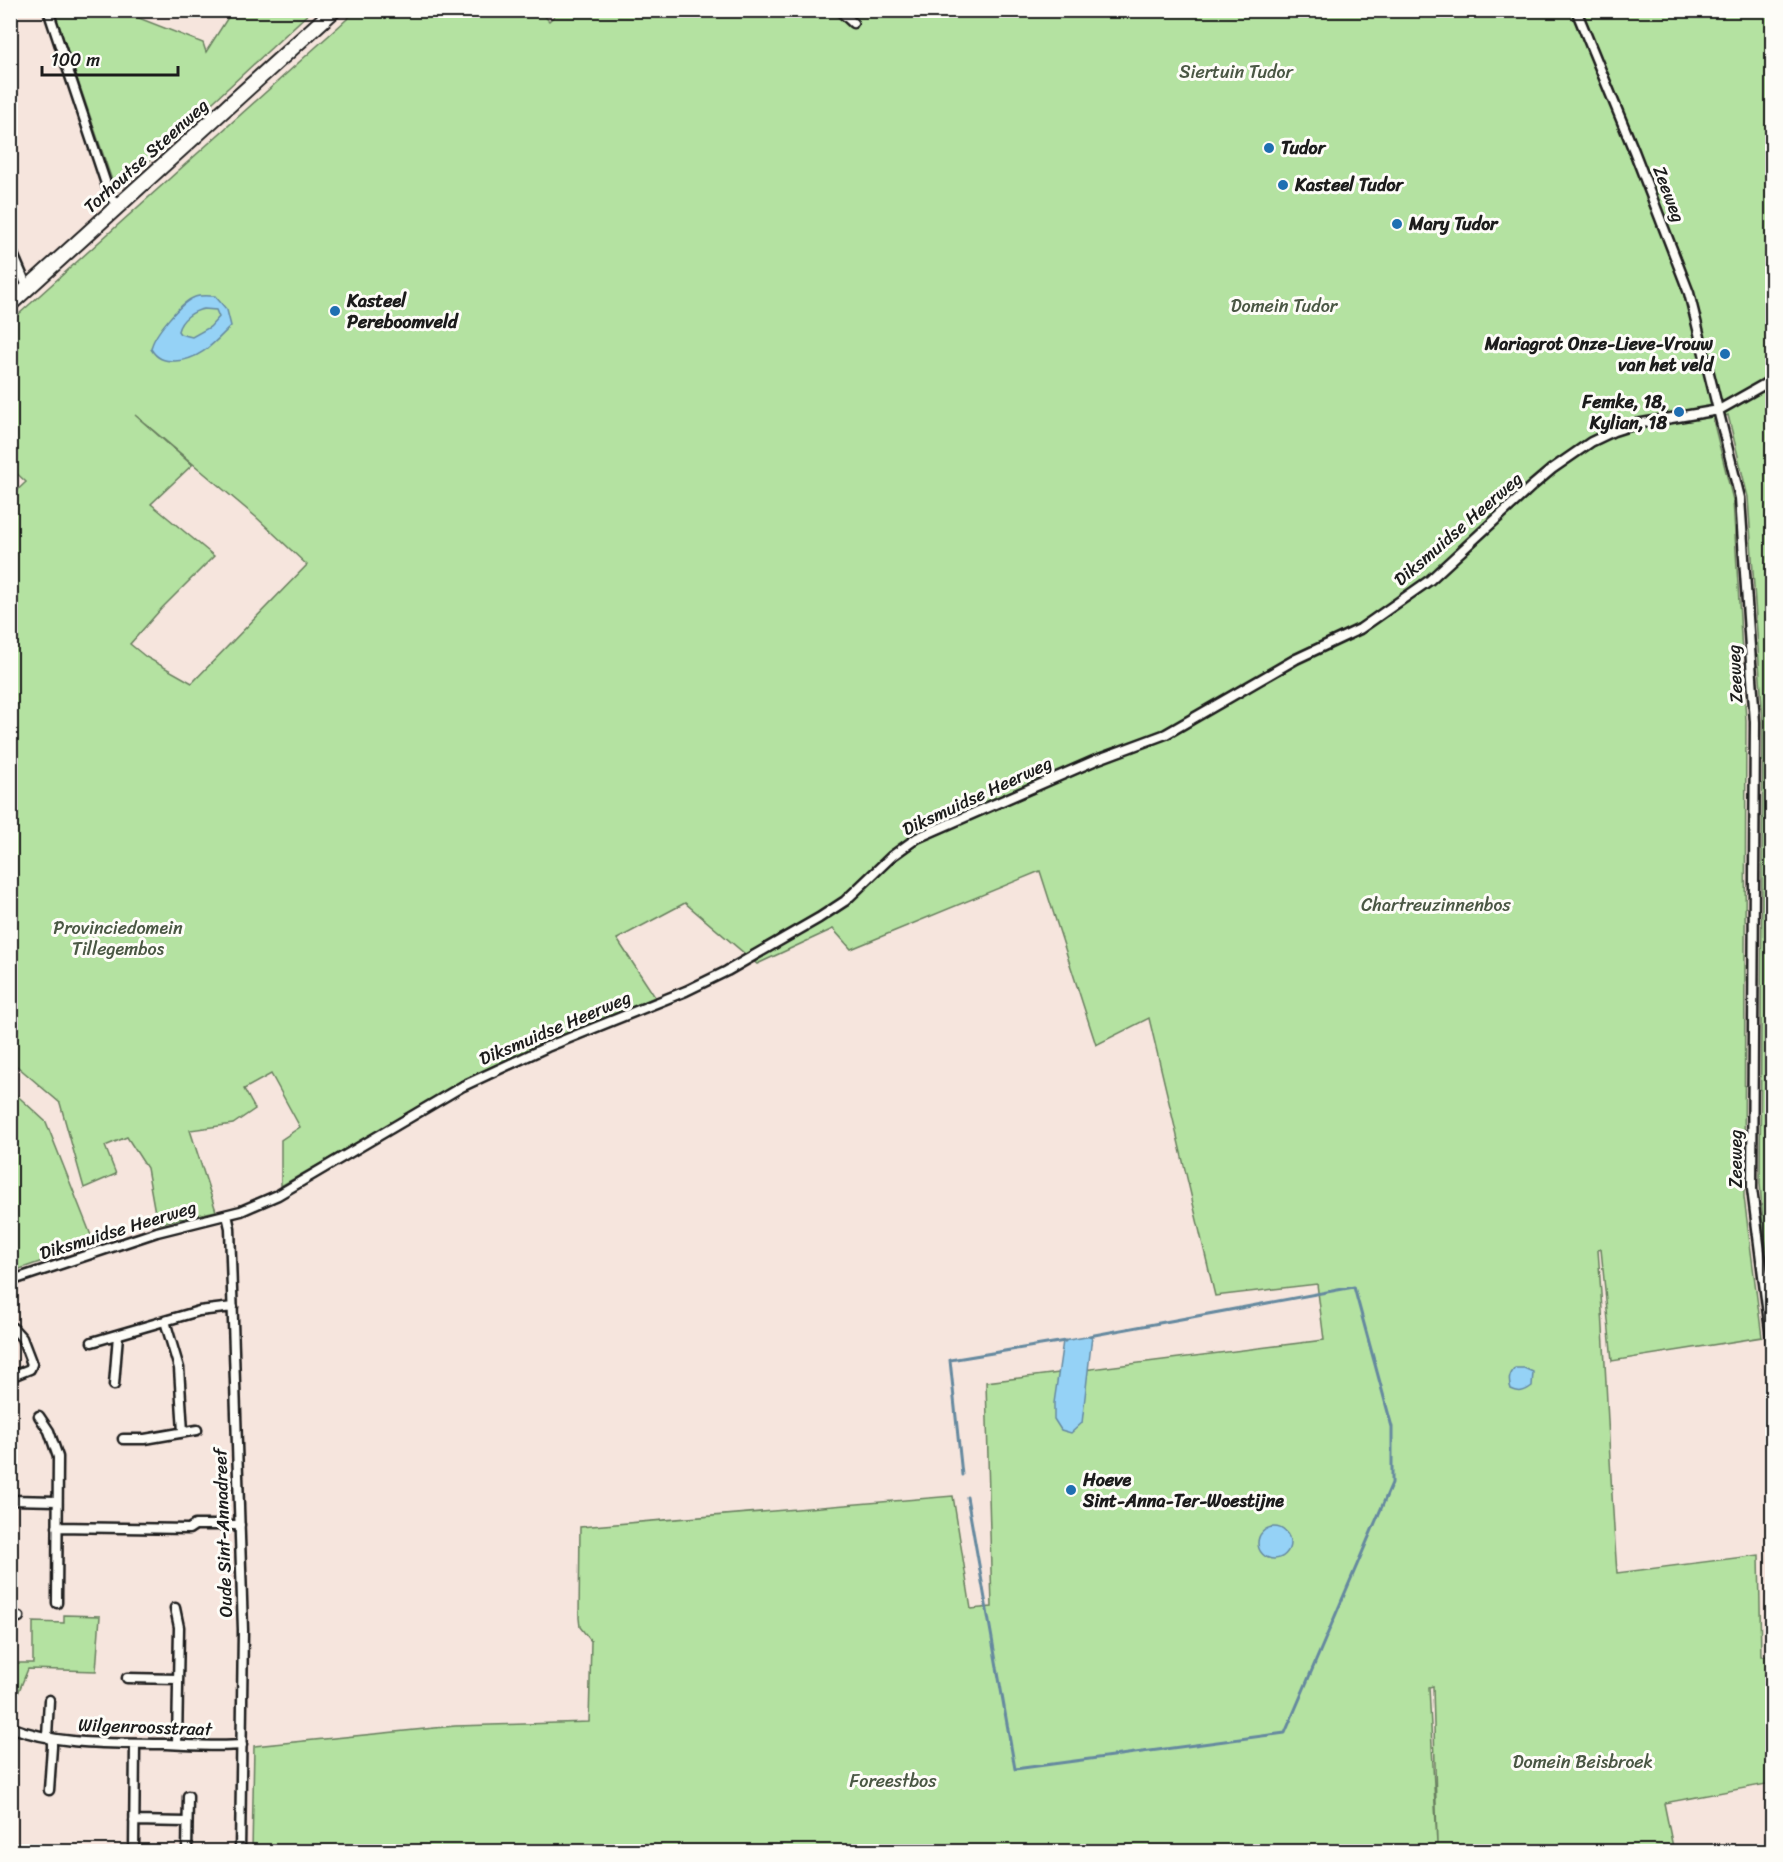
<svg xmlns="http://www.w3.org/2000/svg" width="1783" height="1862" font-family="Sriracha,sans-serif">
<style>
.green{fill:#b4e2a1;stroke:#687f5e;stroke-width:1.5;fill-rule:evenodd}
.water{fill:#95d2f6;stroke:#65899f;stroke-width:1.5;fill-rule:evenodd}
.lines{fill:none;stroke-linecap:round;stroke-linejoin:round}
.stream{stroke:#65899f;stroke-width:3}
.minor-casing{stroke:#1c1c1c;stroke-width:13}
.primary-casing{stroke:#1c1c1c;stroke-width:18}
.minor{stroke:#fdfcf7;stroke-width:8}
.primary{stroke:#fdfcf7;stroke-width:14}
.poi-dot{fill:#1f6fb2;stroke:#fdfcf7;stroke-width:2}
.labels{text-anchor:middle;stroke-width:6;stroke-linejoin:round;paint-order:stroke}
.park-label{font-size:18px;fill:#4a5744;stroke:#fdfcf7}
.poi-label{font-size:18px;font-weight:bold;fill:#1c1c1c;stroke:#fdfcf7;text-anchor:start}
.street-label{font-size:18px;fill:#1c1c1c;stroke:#fdfcf7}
</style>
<rect width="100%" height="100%" fill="#f6e5dd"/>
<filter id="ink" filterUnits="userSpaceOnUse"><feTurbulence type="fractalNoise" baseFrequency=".0167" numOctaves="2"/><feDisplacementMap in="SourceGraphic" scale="12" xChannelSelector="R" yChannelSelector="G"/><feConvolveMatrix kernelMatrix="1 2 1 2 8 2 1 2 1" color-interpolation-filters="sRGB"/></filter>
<g filter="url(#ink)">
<path class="green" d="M561 10 1772 11V1287L1763 1223 1760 1183 1763 722 1748 497 1728 415 1713 420 1733 500 1746 721 1744 1197 1762 1337 1612 1361 1601 1249 1598 1250C1606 1357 1609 1465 1617 1573L1759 1555 1761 1656H1772V1783L1664 1803 1674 1852 252 1851 254 1746 455 1726 589 1722 591 1641 580 1627 579 1618 580 1527 953 1496 971 1609 992 1607 986 1382 1324 1340 1317 1284 1215 1296 1149 1018 1096 1045 1040 871 851 949 833 929 757 964 685 903 617 939 655 997 484 1070 281 1186V1140L300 1127 271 1074 244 1089 255 1109 233 1124 190 1130 216 1211 157 1224 147 1168 127 1137 105 1146 116 1174 84 1188 60 1103 11 1061 10 497 26 482 11 468 10 322 356 11H540L549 21ZM135 415 256 517 307 565 192 683 146 657 130 644 162 608 214 556 151 504 192 465ZM1433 1686 1437 1844 1429 1687Z
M54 11H121L203 43 206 52 232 11H311L116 192Z
M10 1089 46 1122 94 1243 11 1272Z
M64 1615 100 1616 96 1671 28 1669 14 1703 11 1701V1663H33V1622L64 1623Z"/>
<path class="water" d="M215 296 227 310 231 326C214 343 200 360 175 361 164 361 157 359 151 349 153 335 181 302 195 297 200 295 209 296 215 296ZM204 309 216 310 219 317 210 327 192 337 180 334 178 331C181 319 193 311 204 309Z
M1092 1336 1082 1423 1071 1433 1061 1430 1054 1419V1403L1063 1341Z
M1515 1368H1524L1533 1372 1532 1386C1524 1392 1519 1393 1511 1389 1508 1380 1509 1375 1515 1368Z
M1258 1543a16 16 0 1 1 32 0a16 16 0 1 1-32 0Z"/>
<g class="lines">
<path class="stream" d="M962 1475 950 1360 1065 1341
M967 1497 1015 1769 1285 1733 1392 1483V1427L1354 1287 1089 1336"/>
<g class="minor-casing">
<path id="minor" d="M48 10 110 196 118 206
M839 10 853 23
M1576 10 1634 151 1689 293 1740 498 1755 722 1752 1189 1771 1338 1772 1363
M10 247 28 289
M227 1215 230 1228 243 1630 240 1852
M10 1281 157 1232 241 1211 278 1195 463 1086 547 1047 686 991 727 971 819 918 845 901 892 856 917 838 1096 760 1166 734 1296 659 1360 629 1430 580 1532 486 1552 469 1591 442 1614 431 1636 424 1719 410 1772 380
M165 1321 179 1368 183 1432
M92 1342 199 1311 233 1307
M10 1377 30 1369 32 1364 22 1338 13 1328
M114 1385 118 1335
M39 1416 49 1431 58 1457 57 1603
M123 1439H145L197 1430
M10 1500 57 1501
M57 1527 189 1529 195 1525H240
M175 1608 179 1627 177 1744
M10 1617H19
M127 1678 178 1679
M10 1727C60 1746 113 1743 165 1744 191 1745 216 1747 242 1745
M49 1790 52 1747V1741L47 1737 49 1700
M134 1821 187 1822
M134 1852 135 1744
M187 1852 188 1796"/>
</g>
<g class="primary-casing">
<path id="primary" d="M10 304 334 10"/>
</g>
<use href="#minor" class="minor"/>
<use href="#primary" class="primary"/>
</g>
</g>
<g class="poi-dot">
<circle cx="1269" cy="148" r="6"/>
<circle cx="1283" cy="185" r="6"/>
<circle cx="1397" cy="224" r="6"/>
<circle cx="335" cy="311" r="6"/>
<circle cx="1725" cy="354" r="6"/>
<circle cx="1679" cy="412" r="6"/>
<circle cx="1071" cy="1490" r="6"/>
</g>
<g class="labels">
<g class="park-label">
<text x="1236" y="78">Siertuin Tudor</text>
<text x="1284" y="312">Domein Tudor</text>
<text x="1436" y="911">Chartreuzinnenbos</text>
<text x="118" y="934">Provinciedomein<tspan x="118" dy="21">Tillegembos</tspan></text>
<text x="1583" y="1768">Domein Beisbroek</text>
<text x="893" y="1787">Foreestbos</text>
</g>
<g class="poi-label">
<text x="1281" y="154">Tudor</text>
<text x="1295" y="191">Kasteel Tudor</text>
<text x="1409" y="230">Mary Tudor</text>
<text x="347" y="307">Kasteel<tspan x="347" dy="21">Pereboomveld</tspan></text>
<text x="1713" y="350" text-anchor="end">Mariagrot Onze-Lieve-Vrouw<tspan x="1713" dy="21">van het veld</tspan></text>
<text x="1667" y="408" text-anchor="end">Femke, 18,<tspan x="1667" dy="21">Kylian, 18</tspan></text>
<text x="1083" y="1486">Hoeve<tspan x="1083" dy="21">Sint-Anna-Ter-Woestijne</tspan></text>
</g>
<g class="street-label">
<text transform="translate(146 156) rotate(-42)" y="6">Torhoutse Steenweg</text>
<text transform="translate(1669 194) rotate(69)" y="6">Zeeweg</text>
<text transform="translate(1458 529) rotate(-41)" y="6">Diksmuidse Heerweg</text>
<text transform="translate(1735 674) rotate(-93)" y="6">Zeeweg</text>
<text transform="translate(977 796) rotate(-25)" y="6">Diksmuidse Heerweg</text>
<text transform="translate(555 1028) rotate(-23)" y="6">Diksmuidse Heerweg</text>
<text transform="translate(1736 1159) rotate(-90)" y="6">Zeeweg</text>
<text transform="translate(118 1230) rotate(-17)" y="6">Diksmuidse Heerweg</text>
<text transform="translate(223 1533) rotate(-92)" y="6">Oude Sint-Annadreef</text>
<text transform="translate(145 1727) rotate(2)" y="6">Wilgenroosstraat</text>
</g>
</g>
<rect width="1783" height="1862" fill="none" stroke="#fdfcf7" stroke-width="36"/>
<rect x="18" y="18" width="1747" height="1826" fill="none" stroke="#1c1c1c" stroke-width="2" filter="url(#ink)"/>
<path d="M42 66v9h136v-9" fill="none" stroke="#1c1c1c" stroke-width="3"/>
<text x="51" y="66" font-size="18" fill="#1c1c1c" stroke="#fdfcf7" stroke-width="4.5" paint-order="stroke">100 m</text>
</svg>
